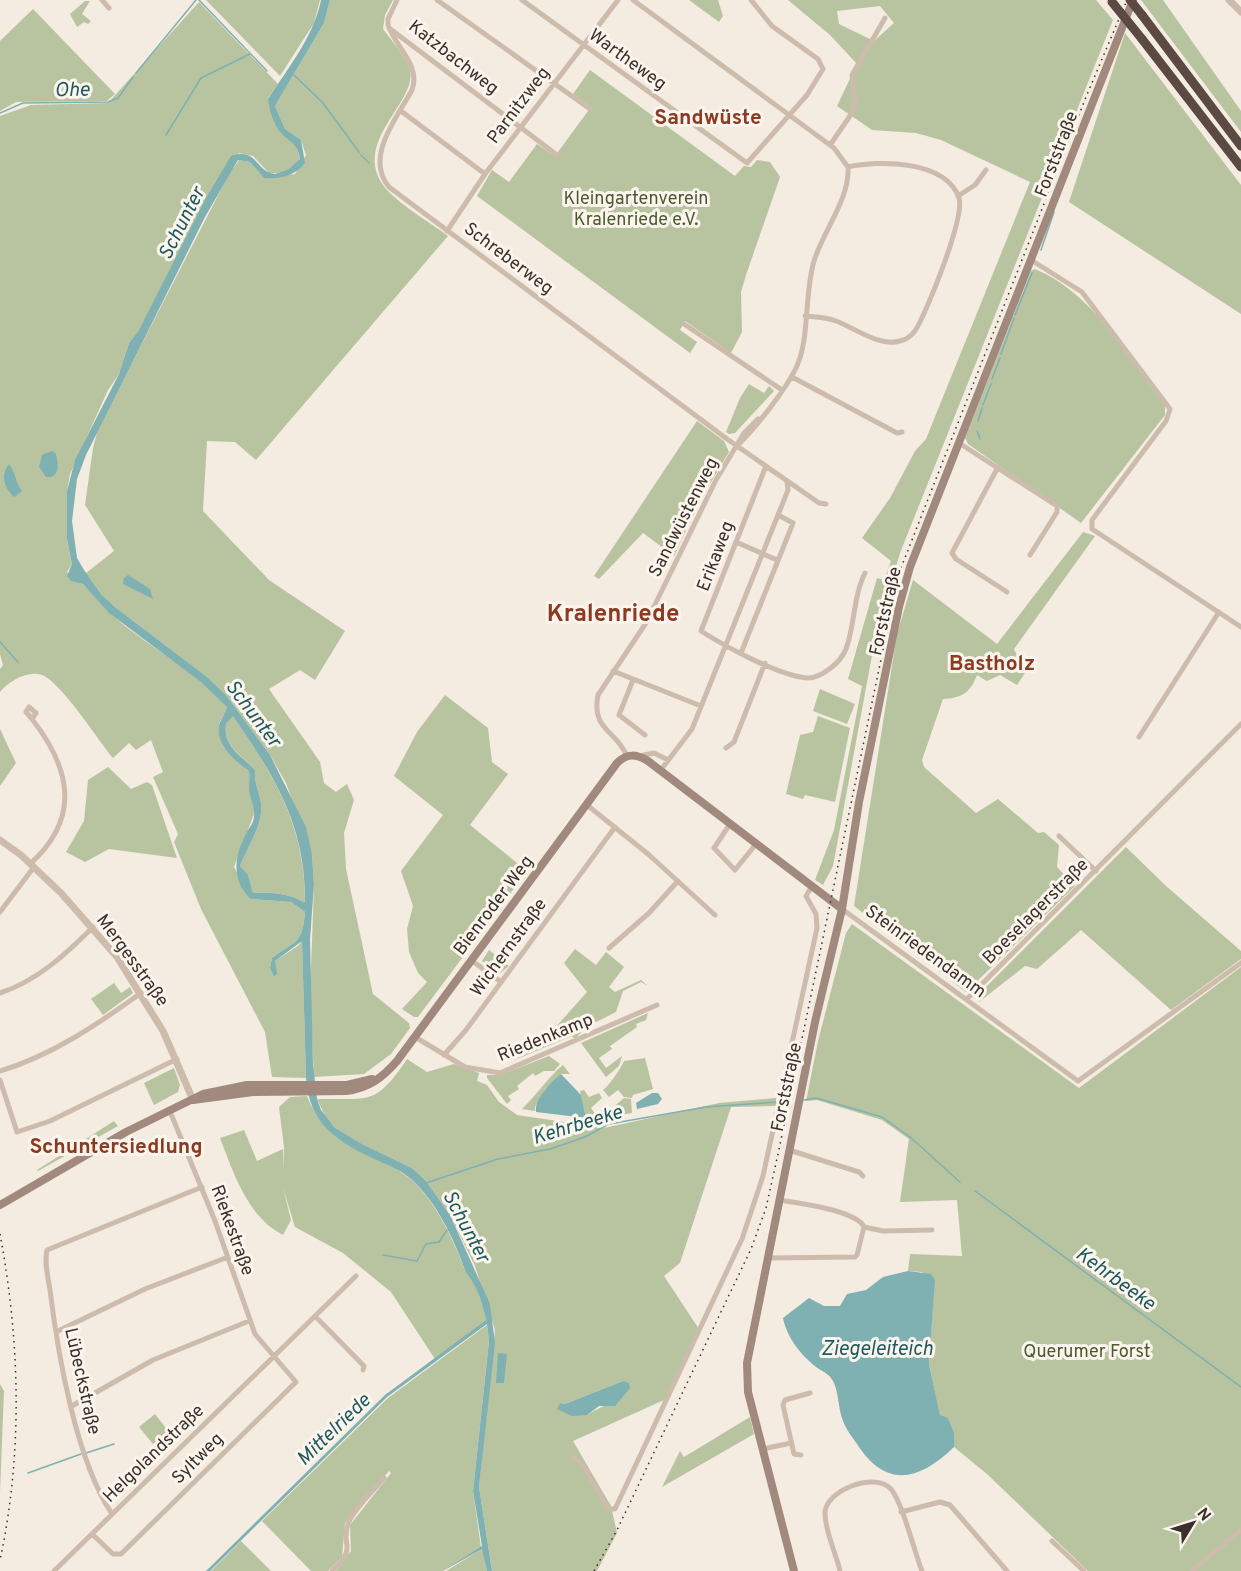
<svg xmlns="http://www.w3.org/2000/svg" width="1241" height="1571" font-family="Overpass,sans-serif">
<style>
.green{fill:#b8c4a0;fill-rule:evenodd}
.water{fill:#7fb0b2;fill-rule:evenodd}
.lines{fill:none;stroke-linecap:round;stroke-linejoin:round}
.stream{stroke:#7fb0b2;stroke-width:1.5}
.minor{stroke:#cdbbac;stroke-width:5}
.tertiary{stroke:#cdbbac;stroke-width:7}
.secondary{stroke:#a18a7d;stroke-width:8}
.motorway{stroke:#5c4a42;stroke-width:9}
.rail{stroke:#3b302b;stroke-width:1.5;stroke-dasharray:1.5 4.5;stroke-linecap:butt}
.motorway-bridge{stroke:#5c4a42;stroke-width:9}
.labels{text-anchor:middle;stroke-width:6;stroke-linejoin:round;paint-order:stroke}
.street-label{font-size:18px;fill:#3b302b;stroke:#fbf5ee}
.park-label{font-size:18px;fill:#4a5a2e;stroke:#fbf5ee}
.water-label{font-size:20px;font-style:italic;fill:#1f5a5e;stroke:#fbf5ee}
.quarter-label{font-size:21px;font-weight:bold;fill:#8c3b22;stroke:#fbf5ee}
.district-label{font-size:24px;font-weight:bold;fill:#8c3b22;stroke:#fbf5ee}
</style>
<rect width="100%" height="100%" fill="#f4ebe1"/>
<path class="green" d="M206 0H320L314 23 280 76Z
M330 0H393L385 15 383 29C391 40 404 54 409 67 422 99 351 139 383 185 396 203 430 222 448 236L256 460 235 442 207 441 203 511 269 580 345 631 315 680 300 670 269 689 320 762 324 783 336 792 347 784 354 800 344 833 346 869 373 994 409 1023 410 1028 391 1054 364 1074 314 1077 310 995 314 886 312 854 286 783 270 755 226 695 206 676 115 607 101 594 86 573 114 551 85 505 93 448 98 429 228 176 239 160 250 162 264 178 295 174 306 155 301 140 285 129 275 106 324 23Z
M689 0H718L723 16 719 22Z
M788 0H1096L1113 20 900 553 876 634 833 866 823 885 815 880 834 830 862 686 848 679 877 578 884 580 891 561 862 538 890 498 915 451 926 439 1030 182 941 140 916 133 872 130 837 106 857 64 830 35ZM880 6 894 23 874 41 839 24 837 11Z
M1141 0H1163L1241 111V132Z
M85 1H90L82 14 91 21 88 24 84 22 77 27 70 14Z
M199 2 278 84 268 98 281 133 296 145 300 159C294 169 282 174 269 173L253 156 239 153 139 330 129 343 119 374 108 390 70 474 67 491V539L72 564 67 572 74 582C87 580 101 606 111 614 147 647 195 669 227 707 225 713 220 720 219 725 216 745 235 761 249 771L250 795 255 804 254 814 234 867 251 899 291 902 305 912C302 945 296 940 272 958L270 968 275 970V961L299 945 302 939 306 1078 272 1077 265 1032 201 909 174 842 178 834 153 777 163 772 151 740 136 750 129 743 113 758C98 740 61 682 42 675 28 670 9 681 0 692V669L3 665 0 654V116L31 105 108 103Z
M33 9 115 94 107 101 16 102 0 111V41Z
M1125 33 1241 185V314L1069 202Z
M590 70 735 176 744 166 751 167 757 160 770 162 780 177 746 275 741 292 742 332 731 353 685 321 680 330 697 342 690 353 477 196 492 170 509 182 537 144 555 156 591 107 573 94Z
M1035 269C1093 293 1127 356 1165 404V415L1081 523 968 444 965 438 1031 271Z
M749 384 764 393 769 386 774 391 735 433 729 434 726 432 740 398Z
M697 421 724 441 729 452 701 499 674 556 643 533 599 579 594 576Z
M1083 532 1095 536 1014 649 1025 673 1017 685 1000 675 987 681 977 675C970 693 962 698 943 699L922 760 924 767 976 813 998 799 1038 833 1044 832 1059 845 1057 867 1075 886 966 992 854 906 897 634 913 580 997 644Z
M820 689 855 704 847 724 813 711Z
M445 695 488 728 492 762 508 774 470 825 527 871 418 1017H414L402 1009 427 982 418 973 409 952 407 929 413 906 401 871 443 815 394 776 417 732Z
M233 715C275 778 305 825 305 903 290 893 270 892 253 893L248 876 240 866C247 848 264 823 261 803 259 791 254 785 255 770 242 754 223 748 226 724Z
M818 716 850 728 835 802 805 795 803 799 786 794 800 735 813 732Z
M0 729 16 763 0 786Z
M108 767 131 789 147 782 152 785 177 858 109 849 85 862 66 852 84 821 88 780Z
M1126 847 1166 886 1241 951V959L1171 1010 1081 930 1037 969 1025 966 979 1002 982 991Z
M852 924 1079 1088 1241 967V1571H1088L987 1474 954 1447V1432L948 1418 940 1416 929 1364 934 1290 922 1272 908 1271 910 1254 962 1256 957 1200 900 1202 909 1139 882 1120 817 1100 806 1101 818 1041 846 933Z
M575 949 596 965 606 952 624 967 609 987 615 992 641 980 648 986 641 982 623 991 616 1012 586 1027 575 1039 572 1036 512 1061 536 1049 587 992 564 963Z
M489 950 509 966 499 974 482 961Z
M114 983 121 993 130 987 133 993 103 1015 91 999Z
M648 1013 646 1020 636 1024 637 1027 610 1046 612 1049 599 1058 606 1068 622 1056 619 1066 606 1077 581 1043Z
M549 1056 560 1064 554 1071H544L535 1076 533 1073 517 1086 519 1089 508 1096 511 1100 507 1104 487 1078V1075H500Z
M645 1058 653 1089 633 1095 632 1098 624 1097 618 1090 609 1097 603 1090C609 1086 621 1068 624 1061Z
M407 1059 427 1072 454 1064 479 1073 477 1081 487 1085 499 1102 517 1115 604 1128 719 1103 776 1098V1106L731 1107 680 1263 664 1276 699 1329 664 1400 573 1441 611 1506 617 1533 597 1571H492L479 1487 495 1330 475 1266 450 1215 426 1181 412 1168 362 1144 334 1127 327 1120 317 1099C369 1098 375 1107 407 1059ZM623 1381 627 1390C618 1403 600 1406 587 1415L559 1403 565 1404Z
M563 1065 570 1074H561L545 1089 535 1107V1111L522 1109C537 1095 547 1078 563 1065Z
M174 1068 180 1085 178 1092 154 1105 144 1083Z
M584 1090 589 1097 599 1093 602 1098 591 1108 596 1115 606 1108 609 1111 624 1098 631 1099 632 1113 590 1120 591 1118H586L580 1091Z
M307 1096C330 1153 367 1146 408 1177 433 1196 454 1241 465 1270 467 1274 470 1277 473 1281 479 1293 483 1307 486 1320L435 1359 391 1292 343 1253 295 1227 283 1188 291 1220 283 1235C248 1218 233 1172 220 1138L244 1130 257 1161 283 1149V1169L284 1147 279 1107 290 1097Z
M114 1121 118 1126 38 1171 37 1170Z
M487 1325 489 1340 473 1491 481 1548 443 1571H336L351 1551 350 1525 391 1473 389 1471 345 1523 342 1557 328 1571H311L262 1521 388 1398Z
M0 1384 4 1391 0 1492Z
M155 1414 169 1432 153 1444 139 1427Z
M750 1417 754 1434 662 1487 680 1451 684 1457Z
M241 1541 271 1571H211Z
M483 1548 487 1571H446L482 1549Z"/>
<path class="water" d="M321 0H330L324 23 275 106 285 129 301 140 305 163C295 176 280 179 264 178L250 162 238 160 205 217 86 455 77 479 72 521 77 558 84 570 101 594 115 607 206 676 226 695 270 755 306 827 312 854 314 885 310 939 313 1064 317 1099 321 1110 334 1127 362 1144 412 1168 426 1181 450 1215 490 1304 495 1343 479 1487 492 1571H487L482 1549 443 1571 482 1546 473 1491 489 1341 487 1324 387 1397 210 1571H206L385 1395 486 1320C483 1307 479 1292 472 1281 470 1277 466 1274 465 1270 454 1239 436 1201 411 1179 402 1171 390 1166 379 1161 338 1142 309 1126 306 1077L302 941 275 961 277 974 274 976 270 968 272 958C296 940 302 945 305 912L291 902 251 899C231 881 234 856 246 834 249 827 253 825 254 817 255 807 252 804 250 795 248 787 250 778 249 771 236 762 215 745 219 725 221 719 225 713 227 707L201 682 109 613 83 584 71 581 67 576 72 564 67 539V491L75 460 119 374 129 343 139 330 206 198 231 156C258 147 255 172 275 174L289 169 300 159C298 143 289 142 280 132 273 123 269 109 268 99 288 68 314 36 321 0ZM233 716C275 777 306 826 305 903 290 893 270 892 253 893L248 875 240 866C247 848 264 823 261 803 259 791 254 784 255 770 242 755 223 748 226 724Z
M52 451 56 454C58 463 60 473 51 477H46L39 467 42 455Z
M9 464C16 473 15 482 22 491L14 497C4 487 0 476 9 464Z
M128 575 150 589 153 599 123 584 124 578Z
M561 1074 581 1095 586 1118 536 1112C534 1099 551 1082 561 1074Z
M652 1093H658L662 1099 658 1104 637 1109 636 1103Z
M908 1271 931 1274 935 1280 929 1364 940 1415 948 1418 954 1432V1447C919 1481 886 1489 857 1444 852 1437 846 1429 843 1421 838 1409 839 1392 833 1381 830 1375 824 1372 819 1369 802 1357 787 1338 783 1318L809 1298 824 1306H840L847 1294 866 1290 883 1277Z
M498 1353 507 1354 504 1383H496Z
M623 1381 629 1383 630 1388 615 1406H599L587 1415 572 1416 557 1409 560 1403 565 1404Z"/>
<g class="lines">
<path class="stream" d="M199 0 267 71
M136 73 196 0
M294 75 323 103 359 152
M0 113 23 103 108 102 118 98 133 77
M166 135 201 78 250 54
M361 155 369 163
M1041 250 1054 212
M1015 315 1032 273
M1001 354 1014 318
M992 379 1000 358
M983 405 991 384
M978 421 982 408
M977 431 980 439
M0 642 18 662
M804 1100 816 1098 882 1117 910 1137 960 1182
M426 1183 498 1159 550 1149 585 1137 609 1124 706 1107 778 1102
M975 1191 1241 1387
M383 1255 417 1261 426 1244 439 1242 447 1230
M86 1453 114 1444
M28 1473 81 1454"/>
<path class="minor" d="M102 0 109 8
M397 0 388 19V25C396 48 421 65 412 90 397 118 364 157 389 187L727 439 819 503 826 504
M437 0 590 109
M522 0 747 163 807 95 823 69 818 59 772 26 751 0
M633 0 834 148 848 167C850 199 823 231 814 261 804 295 810 339 796 368 785 391 756 427 738 445
M389 28 557 155
M401 111 485 174
M830 145 852 113 855 100 852 75 885 18
M958 196 975 185 986 170
M447 231 485 174 618 0
M1031 260 1082 292 1170 409 1166 421 1092 520V529L1241 627
M805 316C815 317 826 317 836 321 855 328 879 347 900 341 906 340 911 336 915 331 927 312 965 217 959 198 946 160 879 160 848 167
M684 324 782 390
M792 377 897 433 902 432
M959 443 1057 506V512L1030 555
M766 466 701 631C726 647 778 675 806 678 821 679 841 662 846 649 855 625 853 597 865 573
M998 467 952 553 956 559 1007 592
M736 542 777 560
M741 653 793 523 778 515
M613 671 701 706
M633 680 619 715 645 735
M1139 737 1219 612
M726 748 734 742 765 663
M627 756C616 730 591 730 598 695L646 623 716 480 744 433 758 419
M639 756 654 753 668 760
M660 771 692 729 778 515 788 490 787 482
M587 805 648 854 715 915
M730 824 714 848 735 870 756 844
M1059 836 1096 871
M30 864C81 818 71 769 32 719L36 713 29 707 26 712 32 719
M842 909 1078 1081 1241 963
M0 912 34 867
M609 948 649 913 678 881
M471 960 501 982
M0 993C37 981 66 954 93 927
M967 999 1241 724
M415 1037 465 1067 500 1073 657 1005
M444 1055 466 1030 615 827
M0 1071C51 1056 98 1024 141 993
M0 1080 17 1132 50 1121 177 1059
M789 1150 859 1172 863 1176
M779 1200C798 1203 856 1210 864 1227L883 1231 932 1230
M767 1258 855 1257 857 1255 864 1227
M315 1316 364 1366 363 1370
M56 1332 145 1289 228 1257
M72 1406 153 1360 249 1321
M763 1449 791 1443
M801 1455 794 1454 783 1405 785 1400 810 1393
M574 1457 584 1466 608 1509H615L742 1239 763 1176 817 928 816 914 806 896 812 886
M901 1512 940 1502 950 1505 1007 1571
M112 1514C76 1460 58 1355 50 1290 48 1277 44 1262 47 1250L202 1187
M92 1534 113 1554H121L296 1382 255 1334 215 1221 169 1109
M1052 1541 1084 1571
M54 1571 356 1276
M332 1571C359 1545 340 1548 348 1524 352 1511 375 1489 384 1478
M840 1571C836 1553 825 1532 825 1513 825 1491 874 1471 891 1489 903 1504 914 1551 922 1571
M1192 1571 1241 1530"/>
<path class="tertiary" d="M1229 0 1241 12
M0 840 21 855 61 893 117 957 163 1031 193 1100"/>
<path class="secondary" d="M193 1100 253 1092 346 1091C369 1088 382 1078 397 1061L617 763C627 753 636 754 648 761L842 909
M0 1205 126 1132 203 1094 247 1085H347L372 1079
M794 1571 748 1392 747 1363 815 1022 842 909 859 802 899 607 910 567 1133 0"/>
<path class="motorway" d="M1142 15 1241 146
M1142 39 1241 167"/>
<path class="rail" d="M0 1234C20 1341 23 1453 0 1560
M594 1571 617 1530 751 1249 766 1208 778 1154 899 573 1086 97 1127 0"/>
<path class="motorway-bridge" d="M1130 0 1142 15
M1112 2 1142 39"/>
</g>
<g class="labels">
<g class="street-label">
<text transform="translate(454 57) rotate(38)" y="6">Katzbachweg</text>
<text transform="translate(628 59) rotate(36)" y="6">Wartheweg</text>
<text transform="translate(518 105) rotate(-53)" y="6">Parnitzweg</text>
<text transform="translate(1056 154) rotate(-69)" y="6">Forststraße</text>
<text transform="translate(509 258) rotate(37)" y="6">Schreberweg</text>
<text transform="translate(683 517) rotate(-63)" y="6">Sandwüstenweg</text>
<text transform="translate(715 556) rotate(-69)" y="6">Erikaweg</text>
<text transform="translate(885 611) rotate(-77)" y="6">Forststraße</text>
<text transform="translate(493 905) rotate(-53)" y="6">Bienroder Weg</text>
<text transform="translate(1035 911) rotate(-45)" y="6">Boeselagerstraße</text>
<text transform="translate(508 947) rotate(-54)" y="6">Wichernstraße</text>
<text transform="translate(926 951) rotate(36)" y="6">Steinriedendamm</text>
<text transform="translate(133 960) rotate(54)" y="6">Mergesstraße</text>
<text transform="translate(545 1037) rotate(-22)" y="6">Riedenkamp</text>
<text transform="translate(786 1087) rotate(-78)" y="6">Forststraße</text>
<text transform="translate(233 1230) rotate(70)" y="6">Riekestraße</text>
<text transform="translate(83 1381) rotate(77)" y="6">Lübeckstraße</text>
<text transform="translate(153 1453) rotate(-44)" y="6">Helgolandstraße</text>
<text transform="translate(197 1458) rotate(-45)" y="6">Syltweg</text>
</g>
<g class="park-label">
<text x="636" y="204">Kleingartenverein<tspan x="636" dy="21">Kralenriede e.V.</tspan></text>
<text x="1087" y="1357">Querumer Forst</text>
</g>
<g class="water-label">
<text transform="translate(72 89) rotate(-1)" y="7">Ohe</text>
<text transform="translate(181 223) rotate(-63)" y="7">Schunter</text>
<text transform="translate(254 713) rotate(53)" y="7">Schunter</text>
<text transform="translate(577 1124) rotate(-17)" y="7">Kehrbeeke</text>
<text transform="translate(467 1226) rotate(62)" y="7">Schunter</text>
<text transform="translate(1116 1278) rotate(36)" y="7">Kehrbeeke</text>
<text x="877" y="1355">Ziegeleiteich</text>
<text transform="translate(333 1429) rotate(-44)" y="7">Mittelriede</text>
</g>
<g class="quarter-label">
<text x="708" y="124">Sandwüste</text>
<text x="992" y="670">Bastholz</text>
<text x="116" y="1153">Schuntersiedlung</text>
</g>
<g class="district-label">
<text x="613" y="621">Kralenriede</text>
</g>
</g>
<g transform="translate(1193 1523) rotate(52)" stroke="#fbf5ee" stroke-width="4.5" paint-order="stroke">
<path d="M0-4.5L10 22L0 15L-10 22Z" fill="#3b302b"/>
<text y="-9" font-size="16" font-weight="bold" text-anchor="middle" fill="#3b302b">N</text>
</g>
</svg>
